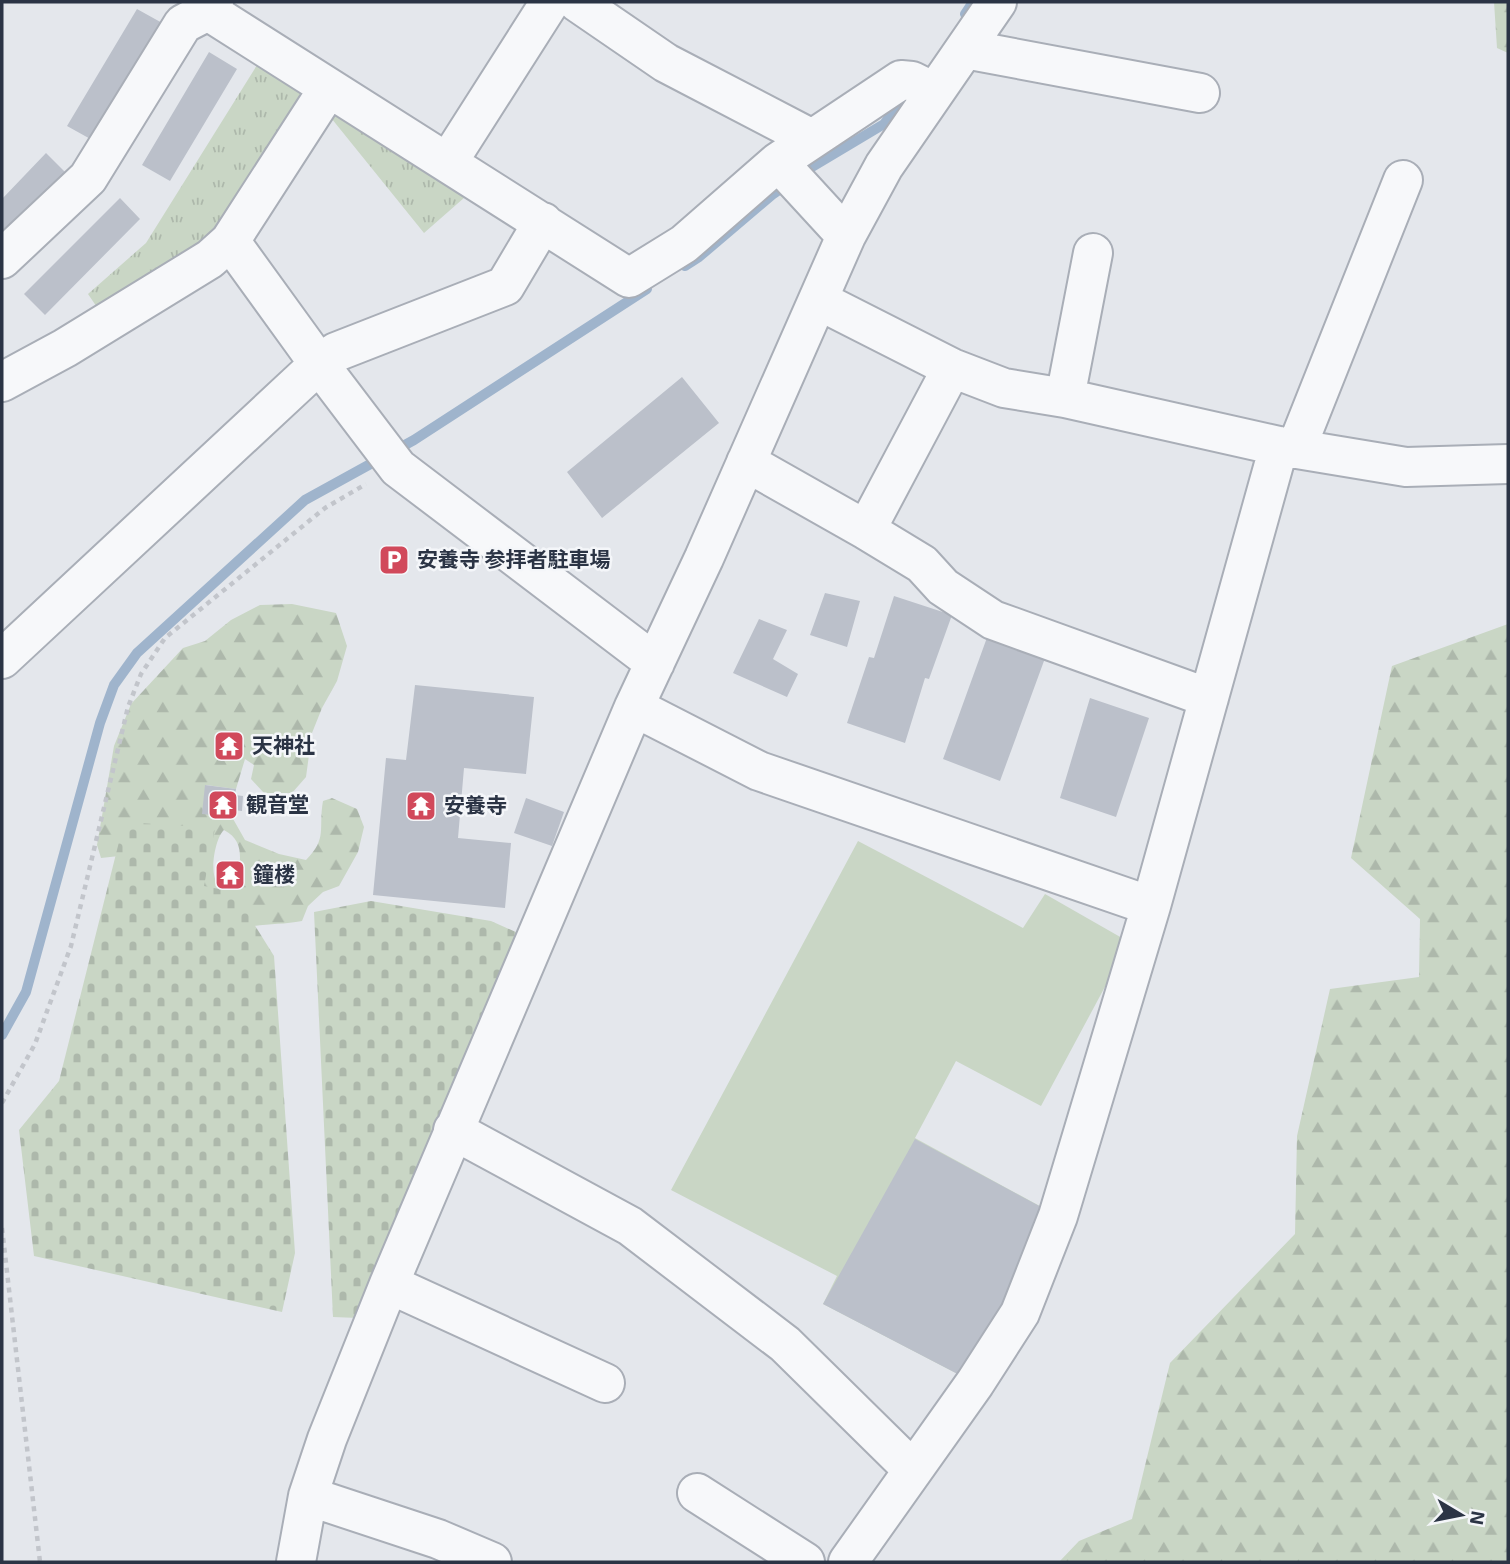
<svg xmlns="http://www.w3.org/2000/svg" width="1510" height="1564" font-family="'Exo 2','Noto Sans JP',sans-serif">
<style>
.grass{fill:url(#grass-tufts)}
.forest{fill:url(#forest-firs);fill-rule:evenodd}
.cemetery{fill:url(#cemetery-stones)}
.garden{fill:#c9d6c5}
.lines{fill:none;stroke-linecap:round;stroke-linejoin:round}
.stream{stroke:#9fb4cc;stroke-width:10}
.building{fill:#bbc0ca}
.minor-casing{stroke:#a9aeb7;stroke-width:42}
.path{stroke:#c2c5cb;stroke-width:4.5;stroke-dasharray:5 5;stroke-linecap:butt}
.minor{stroke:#f7f8fa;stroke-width:38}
.labels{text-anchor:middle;stroke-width:5;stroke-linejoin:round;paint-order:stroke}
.poi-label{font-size:21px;font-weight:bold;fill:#2b3445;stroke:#f4f6f9;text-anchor:start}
</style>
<defs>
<pattern id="grass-tufts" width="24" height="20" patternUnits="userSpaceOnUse" patternTransform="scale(1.75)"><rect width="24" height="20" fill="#c9d6c5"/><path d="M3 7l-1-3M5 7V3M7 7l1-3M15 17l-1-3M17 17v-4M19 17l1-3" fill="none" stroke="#adb8ab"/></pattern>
<pattern id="forest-firs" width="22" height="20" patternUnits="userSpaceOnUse" patternTransform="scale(1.75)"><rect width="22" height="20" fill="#c9d6c5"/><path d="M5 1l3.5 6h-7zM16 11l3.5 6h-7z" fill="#adb8ab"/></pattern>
<pattern id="cemetery-stones" width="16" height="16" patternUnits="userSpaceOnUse" patternTransform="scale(1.75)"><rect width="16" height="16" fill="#c9d6c5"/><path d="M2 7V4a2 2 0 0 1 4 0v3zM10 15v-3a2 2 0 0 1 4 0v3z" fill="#adb8ab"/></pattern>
</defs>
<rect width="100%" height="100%" fill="#e4e7ec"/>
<path class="grass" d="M267 49 481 183 424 233 319 103 230 241 107 322 88 294 146 243Z"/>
<path class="forest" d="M1494 2H1508V53L1497 48Z
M292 604 336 613 347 646 337 681 322 708 312 733 306 777 292 793H264L251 779 254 765 245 759 236 789 206 785C211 802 212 815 232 817L245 840 279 854 306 860C328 838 318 829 323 801L332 798 357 809 364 827 358 852 339 886 323 892 308 906 302 921C282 925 264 923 244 928L119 856 101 858 97 845 114 746 131 704 183 648 205 641 231 620 260 605ZM224 830C245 841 240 859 238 881L230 889C226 888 222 887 219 885 208 876 215 838 224 830Z
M1508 624V1562H1059L1079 1541 1132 1519 1170 1363 1295 1234 1297 1136 1330 989 1419 977 1420 919 1351 858 1392 666Z"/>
<path class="cemetery" d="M124 822 215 828 204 886 234 892 274 956 295 1253 282 1312 34 1256 19 1130 59 1081Z
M371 901 491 921 518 933 358 1318 333 1317 314 912Z"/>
<path class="garden" d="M858 841 1023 928 1045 894 1129 942 1041 1106 956 1061 915 1138 1058 1216 975 1383 823 1304 837 1276 671 1190Z"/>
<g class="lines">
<path class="stream" d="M965 14 973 2
M685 266 699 257 772 195 812 167 884 124 897 107
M2 1035 26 992 100 723 114 685 137 653 305 500 414 440 647 289"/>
</g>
<path class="building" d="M137 9 164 24 94 141 67 126Z
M209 52 237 69 170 181 142 165Z
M46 153 67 174 2 241V199Z
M120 198 140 219 45 315 24 294Z
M682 377 719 423 602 518 567 472Z
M825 593 860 601 847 647 810 635Z
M894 596 952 615 929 679 925 678 905 743 847 723 869 657 874 658Z
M759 619 787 630 773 659 798 674 787 697 733 673Z
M989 632 1048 650 1000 781 943 759Z
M415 685 534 697 526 774 464 768 458 838 511 843 505 908 373 895 386 758 406 760Z
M1090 698 1149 718 1116 817 1060 798Z
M218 736 241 739 239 757 216 754Z
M205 785 236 789 235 795 243 796 242 811 233 810 232 817 202 814Z
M526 798 564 812 552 846 514 833Z
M221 862 242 865 238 887 218 884Z
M915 1139 1058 1216 975 1383 823 1304Z"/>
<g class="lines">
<g class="minor-casing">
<path id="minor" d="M577 2 666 63 812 139
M208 11 629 278 684 244 778 162 901 80 912 81 934 92
M965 49 1200 93
M448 162 550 2
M778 162 846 236
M230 241 319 364 398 468 655 663
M2 259 88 178 183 24 208 11 214 2
M818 300 952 368 1004 388 1065 398 1279 446 1406 467 1508 464
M2 382 65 348 210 259 230 241 328 89
M1065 398 1093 253
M1296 449 1403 180
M746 462 866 530 952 368
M866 530 922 564 943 587 993 620 1209 698
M2 659 319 364 336 352 505 286 543 222
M634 707 759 771 1151 906
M453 1130 630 1226 785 1344 913 1470
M389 1284 605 1383
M697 1493 805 1562
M308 1496 438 1539 492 1562
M296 1562 308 1496 327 1439 389 1284 634 707 704 558 846 236 884 166 997 2
M848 1562 975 1383 1020 1313 1058 1216 1151 906 1279 446"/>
</g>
<path class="path" d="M2 1103 35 1044 71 946 128 707 141 674 165 638 325 508 366 484
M2 1228 40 1562"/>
<use href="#minor" class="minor"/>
</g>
<defs>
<g id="parking-square" transform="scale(1.575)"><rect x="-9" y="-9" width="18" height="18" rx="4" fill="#d1495b" stroke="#f4f6f9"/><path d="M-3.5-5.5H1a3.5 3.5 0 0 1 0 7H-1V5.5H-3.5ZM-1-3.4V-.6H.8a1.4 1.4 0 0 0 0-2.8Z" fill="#fff"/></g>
<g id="temple-square" transform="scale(1.575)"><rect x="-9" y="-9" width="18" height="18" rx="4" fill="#d1495b" stroke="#f4f6f9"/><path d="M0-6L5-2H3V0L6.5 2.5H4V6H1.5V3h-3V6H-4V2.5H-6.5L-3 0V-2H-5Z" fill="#fff"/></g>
</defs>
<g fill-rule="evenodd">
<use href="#parking-square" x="394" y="560"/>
<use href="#temple-square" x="229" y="746"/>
<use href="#temple-square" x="223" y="805"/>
<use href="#temple-square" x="421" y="806"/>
<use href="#temple-square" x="230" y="875"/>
</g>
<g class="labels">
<g class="poi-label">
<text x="417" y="567">安養寺 参拝者駐車場</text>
<text x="252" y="753">天神社</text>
<text x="246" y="812">観音堂</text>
<text x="444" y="813">安養寺</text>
<text x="253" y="882">鐘楼</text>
</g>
</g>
<rect width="1510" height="1564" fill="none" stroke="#2b3445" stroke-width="7"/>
<g transform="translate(1461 1515) rotate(100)" stroke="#f4f6f9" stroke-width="5" paint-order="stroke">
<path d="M0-5L12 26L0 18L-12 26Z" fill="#2b3445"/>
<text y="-10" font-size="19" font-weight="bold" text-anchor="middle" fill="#2b3445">N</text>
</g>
</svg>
